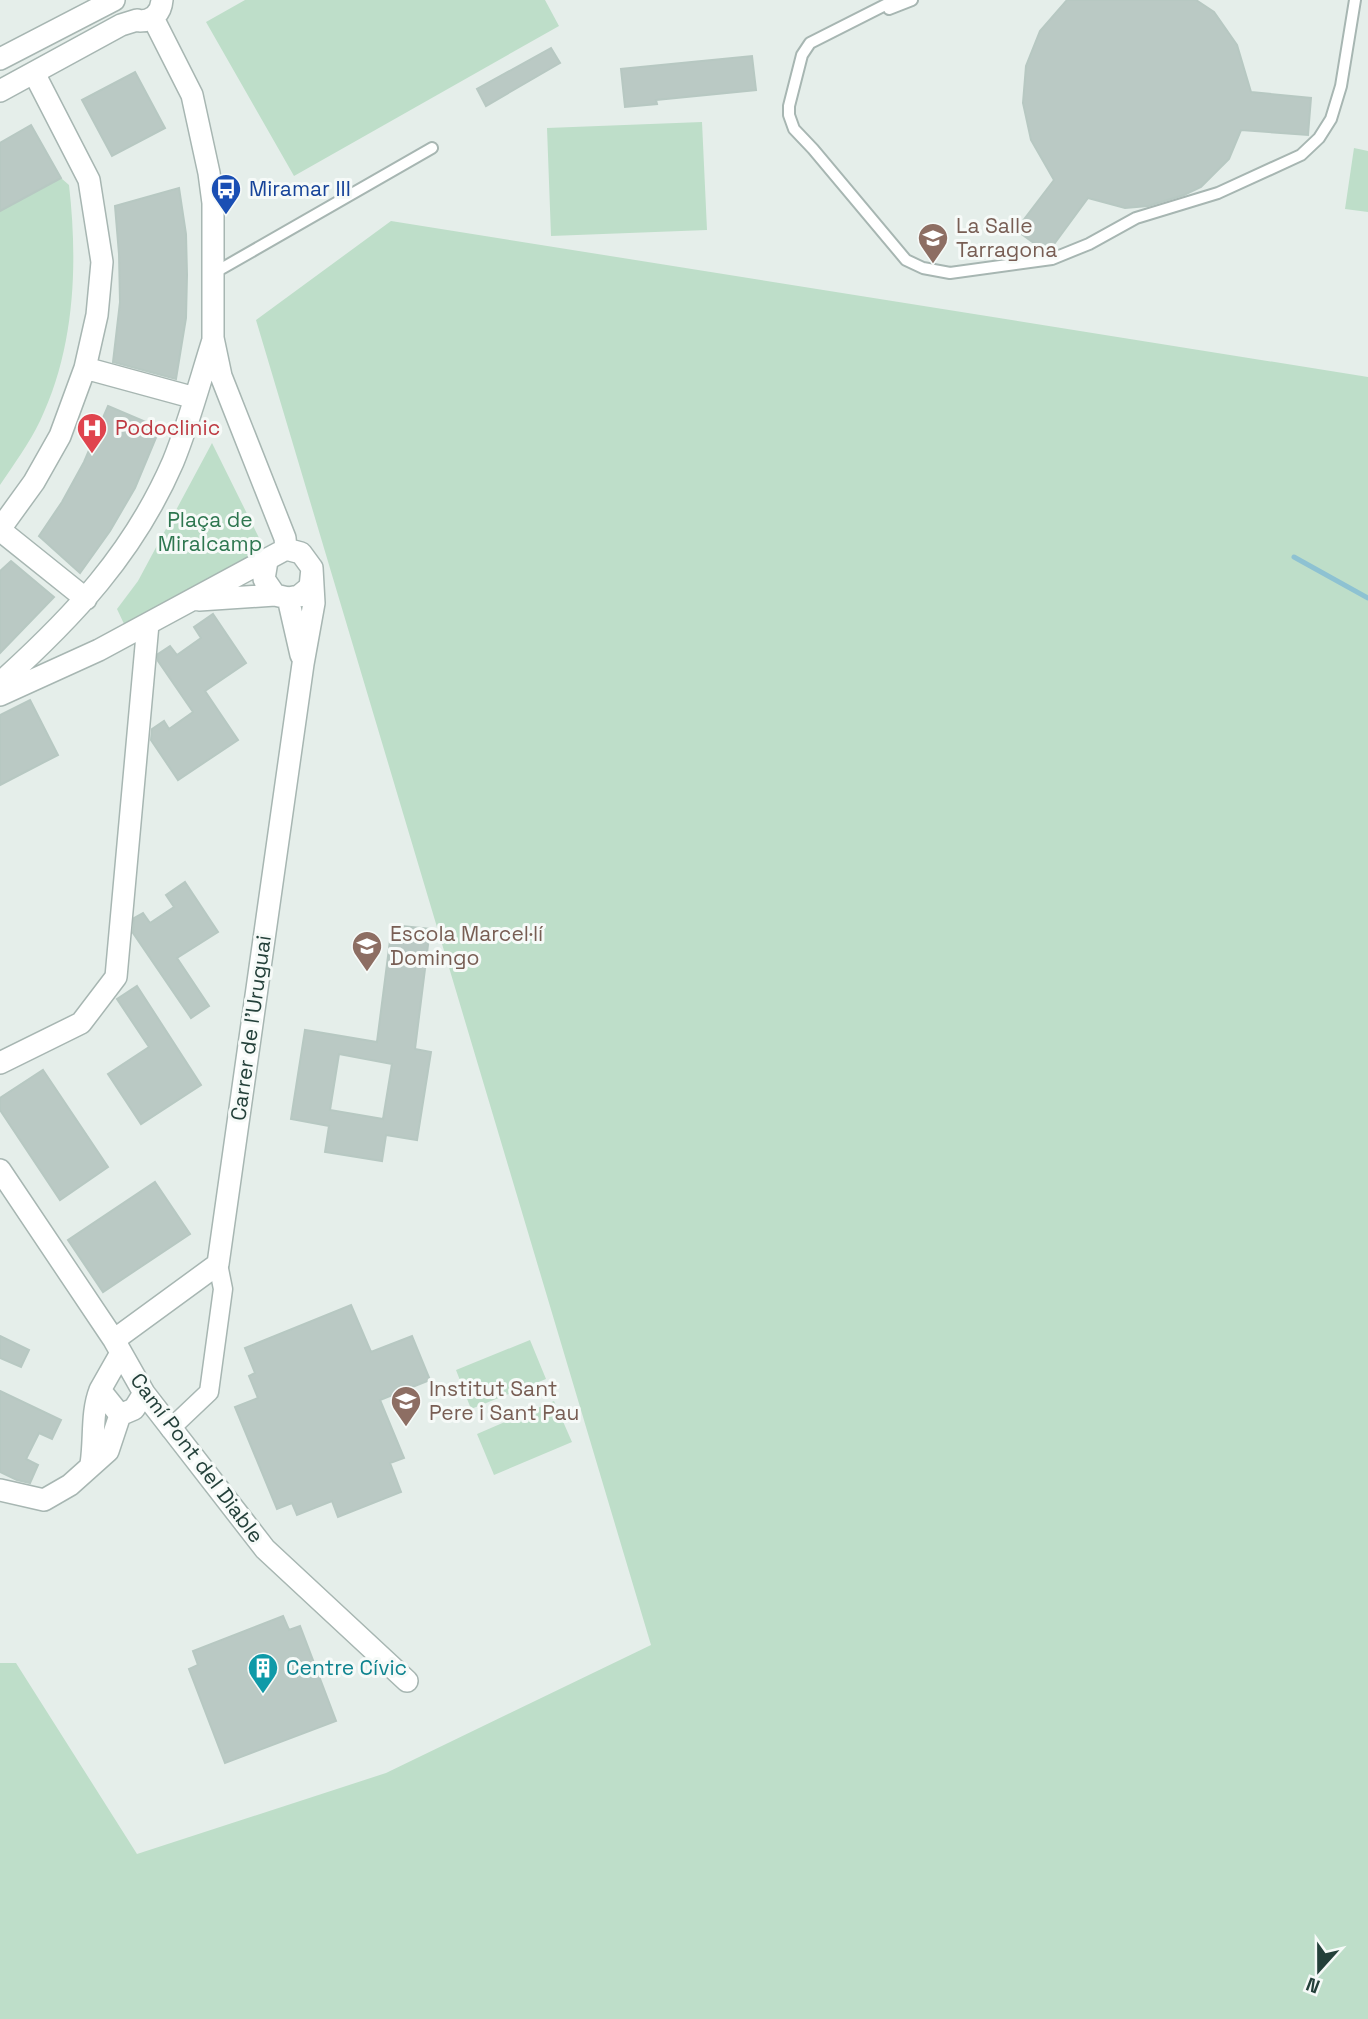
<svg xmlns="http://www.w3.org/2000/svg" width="1368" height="2019" font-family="'Space Grotesk',sans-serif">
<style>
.green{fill:#bedec9}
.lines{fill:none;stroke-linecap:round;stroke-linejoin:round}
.stream{stroke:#8ec2d2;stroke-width:5}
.building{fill:#bac9c4;stroke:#b7c8c2;stroke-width:2;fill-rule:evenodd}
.service-casing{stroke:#a7b6b2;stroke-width:14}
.pedestrian-casing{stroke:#a7b6b2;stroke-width:21}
.minor-casing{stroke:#a7b6b2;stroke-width:24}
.service{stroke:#fff;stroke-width:10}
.pedestrian{stroke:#fff;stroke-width:18}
.minor{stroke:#fff;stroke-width:21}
.labels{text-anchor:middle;stroke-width:6;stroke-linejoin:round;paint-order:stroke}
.transit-label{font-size:21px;fill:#164399;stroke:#f6faf8;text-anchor:start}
.education-label{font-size:21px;fill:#785e54;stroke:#f6faf8;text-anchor:start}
.health-label{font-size:21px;fill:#be3a42;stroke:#f6faf8;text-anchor:start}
.park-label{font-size:21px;fill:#2e7750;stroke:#f6faf8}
.street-label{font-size:21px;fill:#24403a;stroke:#f6faf8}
.culture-label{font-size:21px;fill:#0d838f;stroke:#f6faf8;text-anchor:start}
</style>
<rect width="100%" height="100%" fill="#e5eeea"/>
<path class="green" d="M245 0H545L559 26 294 176 206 22Z
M702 122 707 230 551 236 547 128Z
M1354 148 1368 151V212L1345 209Z
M61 178 69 185C78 264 75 348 40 421 29 444 14 464 0 485V211Z
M391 221 1368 377V2019H0V1663H16L137 1854 386 1773 651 1645 256 320Z
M212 443 264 548 125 626 117 609 138 581Z
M530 1340 546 1379 471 1409 456 1370Z
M554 1401 572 1442 494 1475 477 1434Z"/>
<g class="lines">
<path class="stream" d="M1294 557 1368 598"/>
</g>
<path class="building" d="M1067 0H1196L1214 12 1237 45 1251 92 1311 98 1308 135 1241 130 1229 159 1201 187 1184 195 1148 206 1125 208 1088 198 1049 251 1046 252 1016 230 1054 180 1031 140 1023 103 1026 66 1040 31Z
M551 48 560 63 486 106 477 89Z
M752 56 756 90 656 100 657 104 625 107 621 69Z
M135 72 165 128 112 156 82 100Z
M31 125 61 178 0 211V143Z
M179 188 186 234 187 275 186 318 176 379 113 362 120 302 119 254 115 206Z
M108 406 160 428 135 488 110 531 80 573 39 536 62 502 84 462Z
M11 561 54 597 0 653V571Z
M213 614 246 663 205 691 238 740 178 780 151 740 152 729 164 721 169 729 193 712 158 661V654L170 646 177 655 201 638 194 627Z
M30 700 58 755 0 785V715Z
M185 882 218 932 177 958 209 1006 191 1018 133 933 134 918 143 913 150 923 174 907 166 895Z
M392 925 430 929 415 1049 431 1052 417 1140 386 1135 382 1161 325 1152 329 1126 291 1119 305 1030 377 1042ZM339 1054 392 1064 383 1119 330 1110Z
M137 986 201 1085 141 1124 108 1074 149 1047 117 999Z
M43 1070 108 1167 60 1200 0 1110V1098Z
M155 1182 190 1234 103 1292 68 1240Z
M351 1305 371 1352 412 1336 430 1380 380 1400 404 1458 390 1463 401 1492 338 1517 332 1501 297 1515 292 1503 277 1509 235 1407 258 1398 249 1376 255 1373 245 1348Z
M0 1336 29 1350 21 1367 0 1358Z
M0 1391 61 1420 52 1439 39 1433 26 1459 38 1465 30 1483 17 1480 0 1472Z
M283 1616 289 1630 300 1626 336 1721 225 1763 189 1669 198 1665 193 1651Z"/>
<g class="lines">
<g class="service-casing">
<path id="service" d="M895 0 810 43 802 55 789 106V115L794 129 813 149 906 260 923 268 950 273 1052 259 1089 244 1136 218 1218 193 1301 155 1319 138 1331 119 1341 86 1355 0
M889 9 912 0
M214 273 432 148"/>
</g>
<g class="pedestrian-casing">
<path id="pedestrian" d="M170 1429 209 1392 223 1289 218 1264"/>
</g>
<g class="minor-casing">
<path id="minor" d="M153 18 192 95 209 173 213 203V338L221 376 285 538 286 549
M140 21C153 21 161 13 162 0
M0 59 114 0
M0 91 121 25 137 20
M85 368 195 398
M0 529 34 482 60 436 85 368 97 315 102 262 89 180 34 73
M0 530 86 599
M288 598 301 655
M199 600 275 595
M0 683C73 617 133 554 173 462 189 423 200 381 213 340
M0 695 99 650 286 549 301 553 312 568 310 587 299 596 288 598 275 595 264 579 267 561
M0 1063 81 1023 116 977 148 624
M0 1170 114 1340 144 1393 265 1549 407 1681
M114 1340 218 1264 303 664 314 603 312 568
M121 1353 100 1390 120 1415 134 1409 144 1393
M91 1464C95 1439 91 1413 100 1390
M0 1490 44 1500 70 1485 108 1451 120 1415"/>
</g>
<use href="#service" class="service"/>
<use href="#pedestrian" class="pedestrian"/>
<use href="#minor" class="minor"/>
</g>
<defs>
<g id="bus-pin" transform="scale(1.575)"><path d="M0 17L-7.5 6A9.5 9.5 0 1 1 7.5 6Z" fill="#1a4fb4" stroke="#f6faf8"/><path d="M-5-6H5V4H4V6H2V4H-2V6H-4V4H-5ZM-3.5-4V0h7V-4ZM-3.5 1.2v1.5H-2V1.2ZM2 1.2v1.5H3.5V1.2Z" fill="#fff"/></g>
<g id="school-pin" transform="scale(1.575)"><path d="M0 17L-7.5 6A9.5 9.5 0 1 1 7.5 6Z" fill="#8d6e63" stroke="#f6faf8"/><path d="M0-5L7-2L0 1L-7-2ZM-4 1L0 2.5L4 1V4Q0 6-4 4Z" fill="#fff"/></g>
<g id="hospital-pin" transform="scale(1.575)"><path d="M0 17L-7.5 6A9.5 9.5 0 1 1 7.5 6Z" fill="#e0444e" stroke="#f6faf8"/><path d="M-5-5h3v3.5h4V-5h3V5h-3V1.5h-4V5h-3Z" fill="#fff"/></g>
<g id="building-pin" transform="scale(1.575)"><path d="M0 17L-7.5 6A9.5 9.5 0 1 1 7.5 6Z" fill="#0f9aa8" stroke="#f6faf8"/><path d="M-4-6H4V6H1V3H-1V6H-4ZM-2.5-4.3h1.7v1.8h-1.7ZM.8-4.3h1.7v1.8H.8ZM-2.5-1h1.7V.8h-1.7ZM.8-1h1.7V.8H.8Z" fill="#fff"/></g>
</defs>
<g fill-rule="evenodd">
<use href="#bus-pin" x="226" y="189"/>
<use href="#school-pin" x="933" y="238"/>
<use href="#hospital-pin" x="92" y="428"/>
<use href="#school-pin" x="367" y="946"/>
<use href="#school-pin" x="406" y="1401"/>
<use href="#building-pin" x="263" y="1668"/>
</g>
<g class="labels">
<g class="transit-label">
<text x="249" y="196">Miramar III</text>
</g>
<g class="education-label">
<text x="956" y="233">La Salle<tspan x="956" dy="24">Tarragona</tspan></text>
<text x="390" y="941">Escola Marcel·lí<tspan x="390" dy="24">Domingo</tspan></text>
<text x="429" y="1396">Institut Sant<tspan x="429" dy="24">Pere i Sant Pau</tspan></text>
</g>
<g class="health-label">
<text x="115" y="435">Podoclinic</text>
</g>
<g class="park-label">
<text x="210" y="527">Plaça de<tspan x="210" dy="24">Miralcamp</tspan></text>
</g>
<g class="street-label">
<text transform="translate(251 1028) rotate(-82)" y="7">Carrer de l'Uruguai</text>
<text transform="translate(197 1458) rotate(53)" y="7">Camí Pont del Diable</text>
</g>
<g class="culture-label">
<text x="286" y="1675">Centre Cívic</text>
</g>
</g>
<g transform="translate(1319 1970) rotate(201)" stroke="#f6faf8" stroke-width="5" paint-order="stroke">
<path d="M0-5L12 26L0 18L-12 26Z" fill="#24403a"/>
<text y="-10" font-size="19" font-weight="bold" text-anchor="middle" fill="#24403a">N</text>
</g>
</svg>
